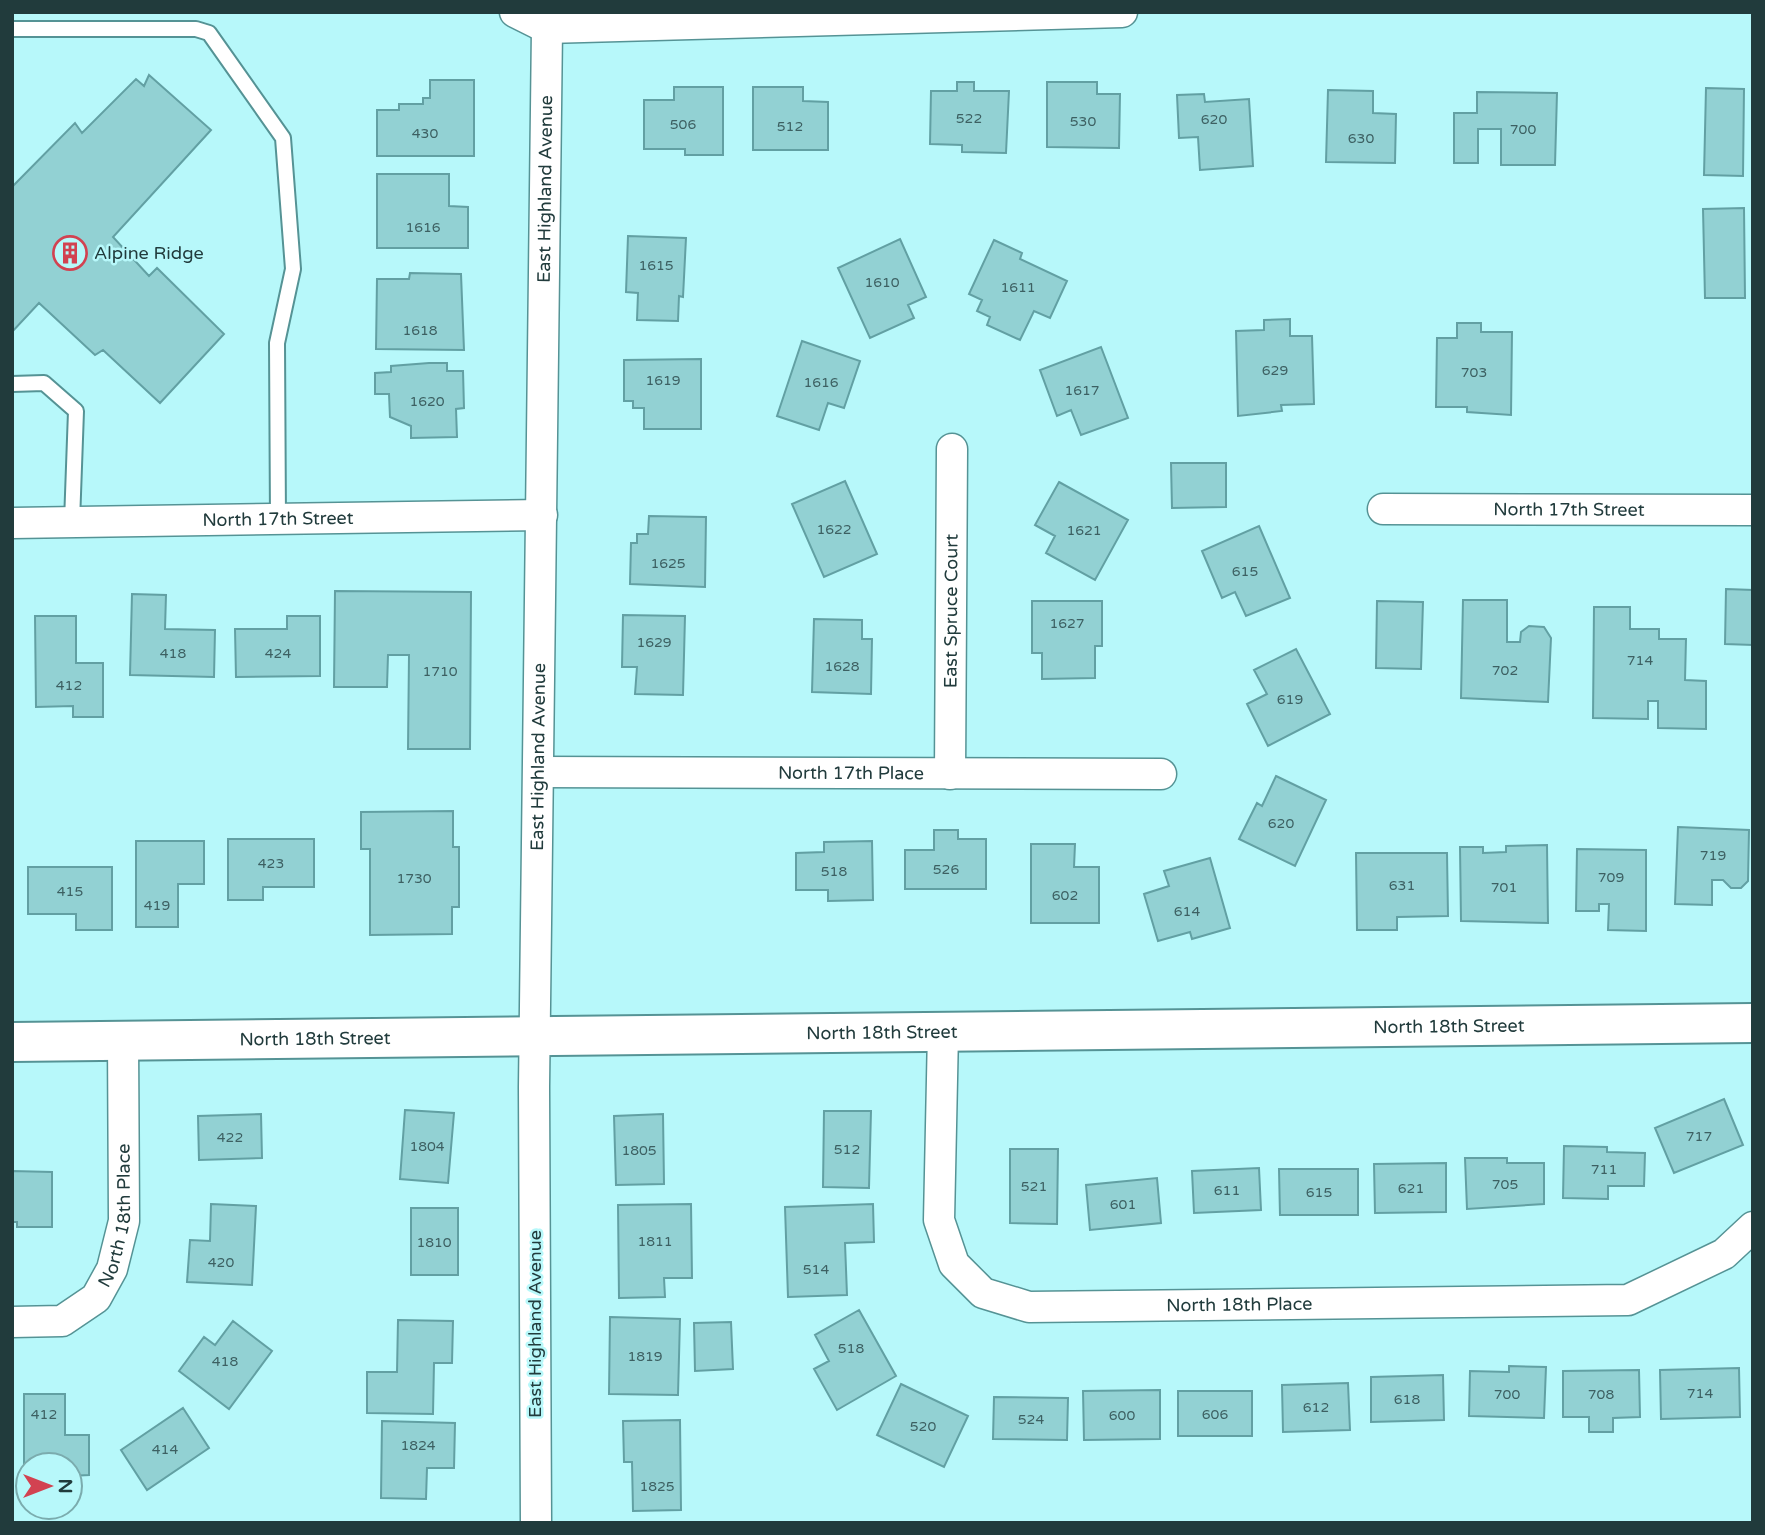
<svg xmlns="http://www.w3.org/2000/svg" width="1765" height="1535" font-family="'Varela Round',sans-serif">
<style>
.building{fill:#92d1d3;stroke:#62a0a3;stroke-width:2}
.lines{fill:none;stroke-linecap:round;stroke-linejoin:round}
.lane-casing{stroke:#559395;stroke-width:18}
.street-casing{stroke:#559395;stroke-width:33}
.secondary-casing{stroke:#559395;stroke-width:42}
.lane{stroke:#fff;stroke-width:14}
.street{stroke:#fff;stroke-width:30}
.secondary{stroke:#fff;stroke-width:38}
.labels{text-anchor:middle;stroke-width:5;stroke-linejoin:round;paint-order:stroke}
.number-label{font-size:14px;fill:#3d6062}
.street-label{font-size:18px;fill:#213b3c;stroke:#b7f8fa}
.poi-label{font-size:18px;fill:#213b3c;stroke:#b7f8fa;text-anchor:start}
</style>
<rect width="100%" height="100%" fill="#b7f8fa"/>
<path class="building" d="M149 75 211 130 113 237 149 276 157 268 224 334 160 403 103 350 95 355 39 303 12 332V187L75 123 82 133 136 79 144 86Z
M430 80H474V156H377V110H399V104H423V98H430Z
M957 82H974V91H1009L1006 153 962 152V145L930 144 931 91H957Z
M1047 82H1097V94H1120L1119 148 1047 147Z
M674 87H723V155H685V149H644V100H674Z
M753 87H803V101L828 102V150H753Z
M1706 88 1744 89 1743 176 1704 175Z
M1328 90 1373 91V113L1396 114 1395 163 1326 162Z
M1477 92 1557 93 1555 165H1501V129H1478V163H1454V113H1477Z
M1204 94 1205 102 1249 99 1253 166 1200 170 1198 137 1179 138 1177 95Z
M377 174H449V206L468 207V248H377Z
M1744 208 1745 298H1705L1703 209Z
M628 236 686 238 683 297 679 296 678 321 637 320 638 293 626 292Z
M900 239 926 297 908 305 914 318 870 338 838 268Z
M994 240 1022 253 1020 259 1067 281 1050 318 1034 311 1020 340 987 325 990 317 977 311 982 300 969 294Z
M410 273 461 274 464 350 376 349 377 279H409Z
M1290 319V336H1312L1314 404 1281 405 1282 411 1238 416 1236 331 1264 330V320Z
M1457 323H1481V332H1512L1511 415 1467 412V407H1436L1437 338H1457Z
M802 341 860 361 844 408 828 403 819 430 777 416Z
M1101 347 1128 418 1081 435 1071 410 1057 416 1040 370Z
M701 359V429H644V408H633V401H624V360Z
M429 363H447V371H463L464 408 456 409 457 437 411 438V426L390 417 389 394H375V373L391 372V366Z
M1171 463H1226V507L1172 508Z
M845 481 877 554 824 577 792 504Z
M1059 482 1128 520 1095 580 1046 553 1055 536 1035 525Z
M649 516 706 517 705 587 630 584 631 543H637V534H648Z
M1259 526 1290 598 1246 616 1235 592 1222 598 1202 551Z
M1726 589 1753 590V645L1725 644Z
M335 591 471 592 470 749H408L409 655H388L387 687H334Z
M132 594 166 595 165 629 215 630 214 677 130 675Z
M1463 600H1507V642H1520L1521 632 1529 626 1544 627 1551 638 1548 702 1461 698Z
M1032 601H1102V646H1095V678L1042 679V653H1032Z
M1377 601 1423 602 1421 669 1376 668Z
M1594 607H1630V629H1659V639H1686L1685 680 1706 681V729L1658 728V701H1648V719L1593 718Z
M623 615 685 616 683 695 635 694 637 667H622Z
M35 616H76V663H103V717H73V706L36 707Z
M287 616H320V676L236 677 235 629H287Z
M814 619 862 620V639H872L871 694 812 692Z
M1296 649 1330 714 1268 746 1247 704 1267 694 1254 670Z
M1276 776 1326 800 1295 866 1239 839 1257 803 1262 806Z
M453 811V847H459V907H452V934L370 935V849H361V812Z
M1678 827 1749 830 1748 881 1741 888H1731L1723 880H1712V905L1675 904Z
M934 830H958V839H986V889H905V850H934Z
M228 839H314V887H263V900H228Z
M136 841H204V884H178V927H136Z
M872 841 873 900 828 901V890H796V853L824 852V842Z
M1031 844H1075L1074 867H1099V923H1031Z
M1547 845 1548 923 1461 921 1460 847H1483V853L1506 852V846Z
M1577 849 1646 850V931L1608 930 1609 904H1599V911H1576Z
M1356 853H1447L1448 916 1397 917V930H1357Z
M1210 858 1230 928 1192 939 1190 932 1158 941 1144 894 1169 886 1164 871Z
M28 867H112V930H76V914H28Z
M1724 1099 1743 1145 1674 1173 1655 1128Z
M405 1110 454 1113 448 1183 400 1179Z
M824 1111H871L869 1188 823 1187Z
M261 1114 262 1158 199 1160 198 1116Z
M663 1114 664 1184 616 1185 614 1116Z
M1564 1146 1607 1147V1152L1645 1153 1644 1186H1608V1199L1563 1198Z
M1010 1149H1058L1057 1224 1010 1223Z
M1465 1158H1507V1163H1544V1204L1467 1209Z
M1446 1163V1212L1375 1213 1374 1164Z
M1259 1168 1261 1210 1194 1213 1192 1171Z
M1279 1169H1358V1215H1280Z
M12 1171 52 1172V1227H17V1222H12Z
M1157 1178 1161 1223 1090 1230 1086 1185Z
M211 1204 256 1206 252 1285 187 1282 190 1240 210 1241Z
M691 1204 692 1278H664L665 1297 619 1298 618 1205Z
M873 1204 874 1242 845 1243 847 1295 788 1297 785 1207Z
M411 1208H458V1275H411Z
M859 1310 896 1376 837 1410 814 1369 829 1361 815 1335Z
M610 1317 680 1319 678 1395 609 1394Z
M398 1320 453 1321 452 1363H434L433 1414 367 1413V1372H397Z
M233 1321 272 1351 229 1409 179 1371 204 1337 215 1345Z
M731 1322 733 1369 695 1371 694 1323Z
M1509 1366 1546 1367 1544 1418 1469 1416 1470 1371 1509 1372Z
M1739 1368 1740 1417 1661 1419 1660 1370Z
M1639 1370 1640 1417 1613 1418V1432H1589V1417H1563V1371Z
M1443 1375 1444 1420 1371 1422V1377Z
M1348 1383 1350 1430 1283 1432 1282 1385Z
M901 1384 968 1416 944 1467 877 1435Z
M1160 1390V1439L1084 1440 1083 1391Z
M1178 1391H1252V1436H1178Z
M24 1394H65V1435H89V1475L70 1476V1465H28V1476H24Z
M994 1397 1068 1398 1067 1440 993 1439Z
M183 1408 209 1448 147 1490 121 1450Z
M680 1420 681 1510 633 1511 632 1462H624L623 1421Z
M382 1421 455 1423 454 1468H427L426 1499 381 1498Z"/>
<g class="lines">
<g class="lane-casing">
<path id="lane" d="M12 29H196L209 33 283 138 293 269 277 343 278 519
M12 384 44 383 76 411 72 522"/>
</g>
<g class="street-casing">
<g id="street">
<path d="M515 12 547 28 1122 12"/>
<path id="s1" d="M1383 509 1753 510"/>
<path id="s2" d="M12 523 542 515"/>
<path id="s3" d="M539 772 1161 774"/>
<path id="s4" d="M950 774 952 449"/>
<path id="s5" d="M943 1032 939 1220 954 1264 983 1293 1029 1307 1628 1300 1724 1254 1753 1227"/>
<path id="s6" d="M12 1322 62 1321 96 1298 112 1269 124 1221 123 1039"/>
<path id="s7" d="M536 1523 534 1087 547 28"/>
</g>
</g>
<g class="secondary-casing">
<g id="secondary">
<path id="s8" d="M12 1042 1753 1023"/>
</g>
</g>
<use href="#lane" class="lane"/>
<use href="#street" class="street"/>
<use href="#secondary" class="secondary"/>
</g>
<defs>
<g id="building-ring" transform="scale(1.75)"><circle r="9.5" fill="#b7f8fa" stroke="#d24251" stroke-width="1.5"/><path d="M-4-6H4V6H1V3H-1V6H-4ZM-2.5-4.3h1.7v1.8h-1.7ZM.8-4.3h1.7v1.8H.8ZM-2.5-1h1.7V.8h-1.7ZM.8-1h1.7V.8H.8Z" fill="#d24251"/></g>
</defs>
<g fill-rule="evenodd">
<use href="#building-ring" x="70" y="253"/>
</g>
<g class="labels">
<g class="number-label">
<text x="969" y="123">522</text>
<text x="1214" y="124">620</text>
<text x="1083" y="126">530</text>
<text x="683" y="129">506</text>
<text x="790" y="131">512</text>
<text x="1523" y="134">700</text>
<text x="425" y="138">430</text>
<text x="1361" y="143">630</text>
<text x="423" y="232">1616</text>
<text x="656" y="270">1615</text>
<text x="882" y="287">1610</text>
<text x="1018" y="292">1611</text>
<text x="420" y="335">1618</text>
<text x="1275" y="375">629</text>
<text x="1474" y="377">703</text>
<text x="663" y="385">1619</text>
<text x="821" y="387">1616</text>
<text x="1082" y="395">1617</text>
<text x="427" y="406">1620</text>
<text x="834" y="534">1622</text>
<text x="1084" y="535">1621</text>
<text x="668" y="568">1625</text>
<text x="1245" y="576">615</text>
<text x="1067" y="628">1627</text>
<text x="654" y="647">1629</text>
<text x="173" y="658">418</text>
<text x="278" y="658">424</text>
<text x="1640" y="665">714</text>
<text x="842" y="671">1628</text>
<text x="1505" y="675">702</text>
<text x="440" y="676">1710</text>
<text x="69" y="690">412</text>
<text x="1290" y="704">619</text>
<text x="1281" y="828">620</text>
<text x="1713" y="860">719</text>
<text x="271" y="868">423</text>
<text x="946" y="874">526</text>
<text x="834" y="876">518</text>
<text x="1611" y="882">709</text>
<text x="414" y="883">1730</text>
<text x="1402" y="890">631</text>
<text x="1504" y="892">701</text>
<text x="70" y="896">415</text>
<text x="1065" y="900">602</text>
<text x="157" y="910">419</text>
<text x="1187" y="916">614</text>
<text x="1699" y="1141">717</text>
<text x="230" y="1142">422</text>
<text x="427" y="1151">1804</text>
<text x="847" y="1154">512</text>
<text x="639" y="1155">1805</text>
<text x="1604" y="1174">711</text>
<text x="1505" y="1189">705</text>
<text x="1034" y="1191">521</text>
<text x="1411" y="1193">621</text>
<text x="1227" y="1195">611</text>
<text x="1319" y="1197">615</text>
<text x="1123" y="1209">601</text>
<text x="655" y="1246">1811</text>
<text x="434" y="1247">1810</text>
<text x="221" y="1267">420</text>
<text x="816" y="1274">514</text>
<text x="851" y="1353">518</text>
<text x="645" y="1361">1819</text>
<text x="225" y="1366">418</text>
<text x="1700" y="1398">714</text>
<text x="1507" y="1399">700</text>
<text x="1601" y="1399">708</text>
<text x="1407" y="1404">618</text>
<text x="1316" y="1412">612</text>
<text x="44" y="1419">412</text>
<text x="1215" y="1419">606</text>
<text x="1122" y="1420">600</text>
<text x="1031" y="1424">524</text>
<text x="923" y="1431">520</text>
<text x="418" y="1450">1824</text>
<text x="165" y="1454">414</text>
<text x="657" y="1491">1825</text>
</g>
<g class="street-label">
<text dy="6" stroke="none"><textPath href="#s7" startOffset="1334">East Highland Avenue</textPath></text>
<text dy="6" stroke="none"><textPath href="#s1" startOffset="186">North 17th Street</textPath></text>
<text dy="6" stroke="none"><textPath href="#s2" startOffset="266">North 17th Street</textPath></text>
<text dy="6" stroke="none"><textPath href="#s4" startOffset="163">East Spruce Court</textPath></text>
<text dy="6" stroke="none"><textPath href="#s7" startOffset="766">East Highland Avenue</textPath></text>
<text dy="6" stroke="none"><textPath href="#s3" startOffset="312">North 17th Place</textPath></text>
<text dy="6" stroke="none"><textPath href="#s8" startOffset="1437">North 18th Street</textPath></text>
<text dy="6" stroke="none"><textPath href="#s8" startOffset="870">North 18th Street</textPath></text>
<text dy="6" stroke="none"><textPath href="#s8" startOffset="303">North 18th Street</textPath></text>
<text dy="6" stroke="none"><textPath href="#s6" startOffset="178">North 18th Place</textPath></text>
<text dy="6" stroke="none"><textPath href="#s5" startOffset="534">North 18th Place</textPath></text>
<text transform="translate(535 1324) rotate(-90)" y="6">East Highland Avenue</text>
</g>
<g class="poi-label">
<text x="94" y="259">Alpine Ridge</text>
</g>
</g>
<rect width="1765" height="1535" fill="none" stroke="#213b3c" stroke-width="28"/>
<g transform="translate(49 1486) rotate(90)"><circle r="33" fill="#b7f8fa" stroke="#7bacae" stroke-width="2"/>
<path d="M0-5L12 26L0 18L-12 26Z" fill="#d24251"/>
<text y="-10" font-size="19" font-weight="bold" text-anchor="middle" fill="#213b3c">N</text>
</g>
</svg>
